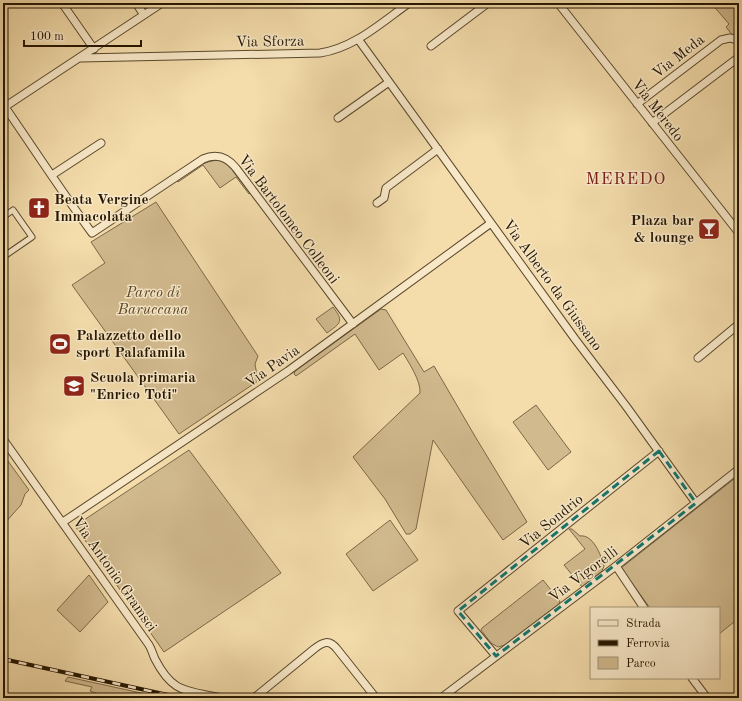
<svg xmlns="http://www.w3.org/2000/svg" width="742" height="701" font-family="'Old Standard TT',serif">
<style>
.green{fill:#d1ba8e;stroke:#7b6848}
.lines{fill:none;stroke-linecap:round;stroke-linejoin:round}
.pedestrian-casing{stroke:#59482c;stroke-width:7}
.minor-casing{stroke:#59482c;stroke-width:9}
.pedestrian{stroke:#f8e8c8;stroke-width:5}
.minor{stroke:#f8e8c8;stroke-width:7}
.rail-casing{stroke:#251601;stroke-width:4}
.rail{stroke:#f8e8c8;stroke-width:2.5;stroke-dasharray:8;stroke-linecap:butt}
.marked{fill:none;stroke:#0f766e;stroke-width:3;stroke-dasharray:8 5;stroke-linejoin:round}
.labels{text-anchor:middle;stroke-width:3;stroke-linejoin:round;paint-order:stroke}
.street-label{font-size:15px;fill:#251601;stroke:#f8e8c8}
.poi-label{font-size:15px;font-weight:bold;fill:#251601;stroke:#f8e8c8;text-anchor:start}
.park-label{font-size:15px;font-style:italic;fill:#59472b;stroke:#f8e8c8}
.quarter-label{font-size:17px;letter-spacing:1px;fill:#7a1f14;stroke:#f8e8c8}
</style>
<rect width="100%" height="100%" fill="#f4dcab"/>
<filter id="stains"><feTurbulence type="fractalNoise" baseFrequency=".005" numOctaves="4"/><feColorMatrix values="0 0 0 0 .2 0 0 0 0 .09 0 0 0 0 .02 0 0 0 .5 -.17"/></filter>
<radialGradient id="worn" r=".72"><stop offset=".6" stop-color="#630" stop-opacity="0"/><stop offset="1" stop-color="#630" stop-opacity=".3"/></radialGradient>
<path class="green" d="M711 3H739V37L733 36 726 27 729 24Z
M221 160 229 166 250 193 249 194 236 177 220 188 203 165 178 182 177 180C191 171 203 160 221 160Z
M156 202 258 356 255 364 258 381 179 434 72 285 105 263 91 242Z
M333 307C344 321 341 323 327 333L316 319Z
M381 309 386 310 424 372 434 366 476 438 527 522 503 540 433 440 416 529 410 534H406L405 532 385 499 353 457 420 393C421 381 409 363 403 353L379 370 355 334 296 376 294 374 295 371Z
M536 405 571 452 548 470 513 422Z
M189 450 281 573 164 652 75 526Z
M5 457 29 490 25 494 21 505 3 525V459Z
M739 475V618L719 634V608H650L621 568Z
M390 520 418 560 373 591 346 554Z
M569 529H572L580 536C593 534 601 555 604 566L602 571 582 587 564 565 585 549Z
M89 575 108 602 80 632 57 610Z
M543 580 560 601 559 604 505 645 498 647 491 643 481 630 482 628Z
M68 677 164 698H110L90 691 92 687 65 681Z"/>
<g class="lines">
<g class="pedestrian-casing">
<path id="pedestrian" d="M3 217 13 210 32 237 3 257"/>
</g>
<g class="minor-casing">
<path id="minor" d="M62 3 94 49
M136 3 144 15
M558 3 739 233
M358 39 575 339 626 406 696 503
M431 46 488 3
M81 58 320 53C354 48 381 23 409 3
M637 104 721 40 730 38 739 40
M5 107C34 149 62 192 92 233L203 159C217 153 227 157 236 168L353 324
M3 108 162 3
M338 118 389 82
M652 123 739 57
M52 175 101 143
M377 203 384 198 386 188 438 149
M698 358 739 324
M3 439 149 645C152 650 153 655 155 659 173 694 186 690 221 698
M63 522 288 371 491 223
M616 566 644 608
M496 656 458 611 659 451
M692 678 707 698
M254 698 314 649C323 642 329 639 337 649L376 698
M441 698 616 566 739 469"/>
</g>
<use href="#pedestrian" class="pedestrian"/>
<use href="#minor" class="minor"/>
<g class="rail-casing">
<path id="rail" d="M3 659 182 698"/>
</g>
<use href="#rail" class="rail"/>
</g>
<path class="marked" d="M659 451 696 503 496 656 458 611Z"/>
<defs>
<g id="church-square" transform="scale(1.15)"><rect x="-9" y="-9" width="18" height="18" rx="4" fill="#8f2418" stroke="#f8e8c8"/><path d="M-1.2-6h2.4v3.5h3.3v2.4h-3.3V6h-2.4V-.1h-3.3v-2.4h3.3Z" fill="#fff"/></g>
<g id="bar-square" transform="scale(1.15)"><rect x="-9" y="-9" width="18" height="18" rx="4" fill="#8f2418" stroke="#f8e8c8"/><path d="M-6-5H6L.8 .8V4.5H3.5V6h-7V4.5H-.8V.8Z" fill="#fff"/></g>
<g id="stadium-square" transform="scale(1.15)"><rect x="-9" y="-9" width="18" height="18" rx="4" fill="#8f2418" stroke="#f8e8c8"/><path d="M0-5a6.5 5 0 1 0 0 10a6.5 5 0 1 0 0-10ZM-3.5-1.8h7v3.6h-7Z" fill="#fff"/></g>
<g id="school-square" transform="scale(1.15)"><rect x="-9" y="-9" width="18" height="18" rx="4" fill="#8f2418" stroke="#f8e8c8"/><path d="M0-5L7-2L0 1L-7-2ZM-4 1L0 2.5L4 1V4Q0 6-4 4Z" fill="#fff"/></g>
</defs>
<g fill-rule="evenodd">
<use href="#church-square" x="39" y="208"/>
<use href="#bar-square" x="709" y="229"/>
<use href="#stadium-square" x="60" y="344"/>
<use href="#school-square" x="74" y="386"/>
</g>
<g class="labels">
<g class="street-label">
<text transform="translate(270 41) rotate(-1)" y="5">Via Sforza</text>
<text transform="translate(678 56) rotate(-38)" y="5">Via Meda</text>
<text transform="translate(658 110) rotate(52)" y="5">Via Meredo</text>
<text transform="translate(289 219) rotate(53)" y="5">Via Bartolomeo Colleoni</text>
<text transform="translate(553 285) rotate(54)" y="5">Via Alberto da Giussano</text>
<text transform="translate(272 366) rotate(-35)" y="5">Via Pavia</text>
<text transform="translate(551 521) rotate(-39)" y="5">Via Sondrio</text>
<text transform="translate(115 574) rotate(55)" y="5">Via Antonio Gramsci</text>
<text transform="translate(583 574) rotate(-37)" y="5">Via Vigorelli</text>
</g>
<g class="poi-label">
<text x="54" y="204">Beata Vergine<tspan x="54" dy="17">Immacolata</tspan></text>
<text x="694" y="225" text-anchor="end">Plaza bar<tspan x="694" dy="17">&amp; lounge</tspan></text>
<text x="76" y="340">Palazzetto dello<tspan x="76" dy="17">sport Palafamila</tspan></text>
<text x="90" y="382">Scuola primaria<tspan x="90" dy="17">"Enrico Toti"</tspan></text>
</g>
<g class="park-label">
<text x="153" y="297">Parco di<tspan x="153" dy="17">Baruccana</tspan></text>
</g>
<g class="quarter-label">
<text x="626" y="184">MEREDO</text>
</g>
</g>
<rect width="742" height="701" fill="none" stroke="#f4dcab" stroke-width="16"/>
<rect x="4" y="4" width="734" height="693" fill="none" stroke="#251601" stroke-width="2"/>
<rect x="8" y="8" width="726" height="685" fill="none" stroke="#251601"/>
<rect x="590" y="607" width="130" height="72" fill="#f8e8c8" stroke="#a49478"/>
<rect x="598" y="620" width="20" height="6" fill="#f8e8c8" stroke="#a49478"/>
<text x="626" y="627" font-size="12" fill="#251601">Strada</text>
<rect x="598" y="640" width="20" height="6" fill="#251601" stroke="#a49478"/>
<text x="626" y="647" font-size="12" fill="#251601">Ferrovia</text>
<rect x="598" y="657" width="20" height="12" fill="#d1ba8e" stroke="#a49478"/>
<text x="626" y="667" font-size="12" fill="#251601">Parco</text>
<path d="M24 40v6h117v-6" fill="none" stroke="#251601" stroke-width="2"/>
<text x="30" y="40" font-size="12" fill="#251601" stroke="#f8e8c8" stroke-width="3" paint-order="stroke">100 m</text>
<rect width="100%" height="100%" filter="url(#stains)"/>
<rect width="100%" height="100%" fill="url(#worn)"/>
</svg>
